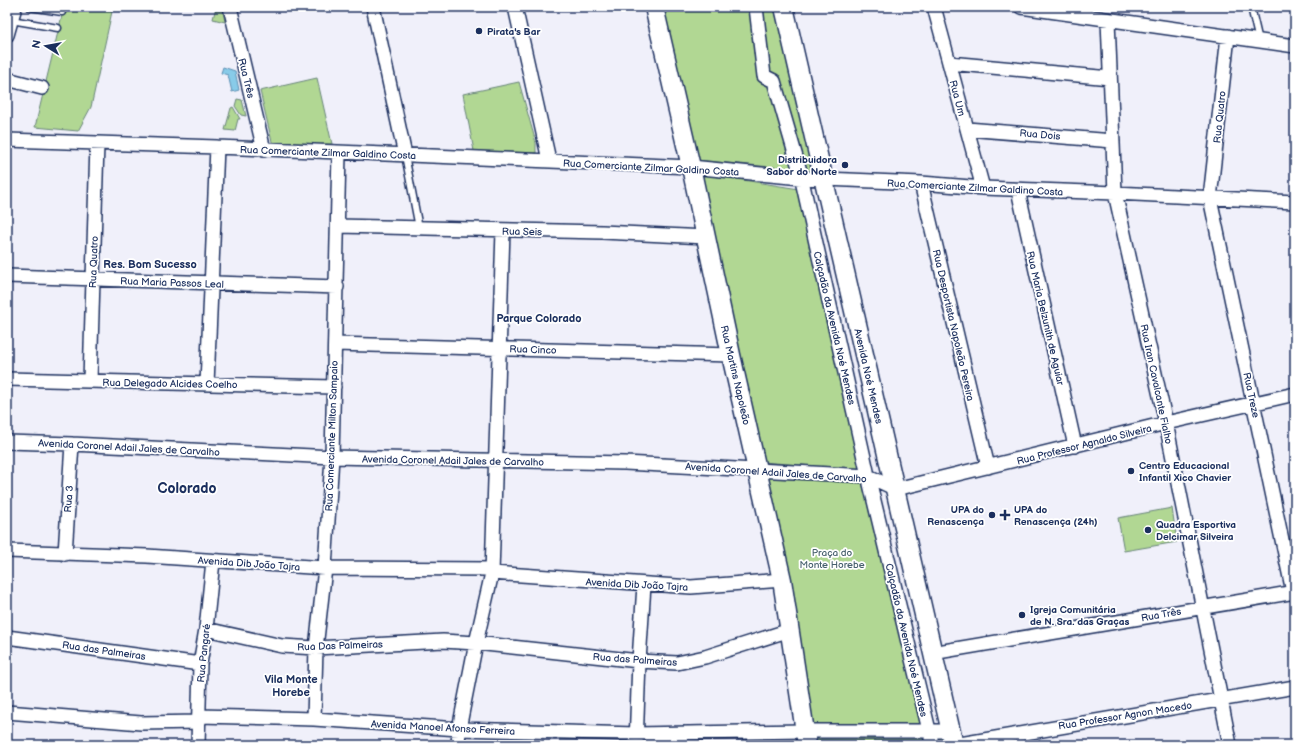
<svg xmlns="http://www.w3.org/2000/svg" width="1302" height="752" font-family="'Balsamiq Sans',sans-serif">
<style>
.green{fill:#b1d793;stroke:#668378}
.water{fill:#88cbe9;stroke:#5c8db1}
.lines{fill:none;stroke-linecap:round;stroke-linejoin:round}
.lane-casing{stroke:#1b2f5e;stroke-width:9}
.street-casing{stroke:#1b2f5e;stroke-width:16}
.secondary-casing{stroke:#1b2f5e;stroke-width:21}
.lane{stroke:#fff;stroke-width:6}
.street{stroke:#fff;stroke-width:13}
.secondary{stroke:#fff;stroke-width:18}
.poi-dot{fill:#1b2f5e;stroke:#fff;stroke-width:1.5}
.labels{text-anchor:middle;stroke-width:3.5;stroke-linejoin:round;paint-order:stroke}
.poi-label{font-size:10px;font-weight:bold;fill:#1b2f5e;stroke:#fff;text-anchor:start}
.street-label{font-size:10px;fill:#1b2f5e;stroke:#fff}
.park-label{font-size:10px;fill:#48616e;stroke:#fff}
.neighbourhood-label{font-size:11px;font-weight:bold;fill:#1b2f5e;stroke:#fff}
.district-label{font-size:14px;font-weight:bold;fill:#1b2f5e;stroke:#fff}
</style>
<rect width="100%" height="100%" fill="#f0f0fa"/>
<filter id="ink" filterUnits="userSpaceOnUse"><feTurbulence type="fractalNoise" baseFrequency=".025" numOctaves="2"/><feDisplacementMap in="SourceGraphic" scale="8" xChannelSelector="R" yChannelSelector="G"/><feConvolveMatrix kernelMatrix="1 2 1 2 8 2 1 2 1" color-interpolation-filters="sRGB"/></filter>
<g filter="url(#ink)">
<path class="green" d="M64 7H113L91 107 78 131 35 127Z
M216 7H222L225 22 213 19Z
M661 7H774L814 171 696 160Z
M317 78 332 144 273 146 260 91Z
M519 82 536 143V153L474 151 463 94Z
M237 99 242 100 246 116 241 115 235 106Z
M233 107 240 119H238L235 131 225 130 231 108Z
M699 173 799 189 862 470 763 462Z
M767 477 862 482 889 589 921 725 811 726Z
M1172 508 1177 542 1124 551 1118 518Z
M944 737 945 745H816L815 739Z"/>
<path class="water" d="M223 67 235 71 239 90 232 92 228 75 221 73Z"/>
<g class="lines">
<g class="lane-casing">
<path id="lane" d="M30 7 62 12
M1251 7 1259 41
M11 20 58 28
M405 155 419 228"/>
</g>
<g class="street-casing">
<path id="street" d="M230 7 264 150
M373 7 405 155
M515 7 549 160
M756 7 764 76 774 81 800 171
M934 7 983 188
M1021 7 1295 46
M1108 20 1115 193 1166 423 1230 745
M7 35 15 7
M1228 36 1210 198 1293 592
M949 63 1110 78
M7 79 42 88
M967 129 1113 141
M7 140 217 147 691 167 801 178 921 183 983 188 1115 193 1295 202
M921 183 988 467
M803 185 867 471
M1018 190 1075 446
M338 226 602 232 706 237
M7 276 337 287
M335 344 731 355
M7 379 334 387
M90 381 97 144
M207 384 217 147
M7 442 72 444 332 457 625 463 868 476 896 489 1166 423 1295 394
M870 484 928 726
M7 551 147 556 325 568 492 569
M65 554 72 444
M492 573 691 587 782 580
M206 629 282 646 316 648 443 641 476 643 639 661 677 663 705 657 790 630
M7 637 200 664
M932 653 1295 592
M7 712 141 723 199 722
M199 716 314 719 459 729 636 734 804 731H951
M314 719 316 648 325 568 332 457 339 153
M931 739 932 745
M198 745 200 664 206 629 213 561
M458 745 459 729 476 643 492 573 503 231
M636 745 639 661 644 585
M954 745 1295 687"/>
</g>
<g class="secondary-casing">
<path id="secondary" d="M654 7 691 167 731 355 782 580 807 745
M784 7 954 745"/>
</g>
<use href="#lane" class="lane"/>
<use href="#street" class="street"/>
<use href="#secondary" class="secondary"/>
</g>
</g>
<g class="poi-dot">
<circle cx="479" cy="31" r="4"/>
<circle cx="845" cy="165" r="4"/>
<circle cx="1131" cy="471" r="4"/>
<circle cx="992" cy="515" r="4"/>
<path d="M1003 509h4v4h4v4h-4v4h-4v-4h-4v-4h4z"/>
<circle cx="1148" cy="530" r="4"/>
<circle cx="1022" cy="615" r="4"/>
</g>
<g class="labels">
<g class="poi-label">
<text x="487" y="35">Pirata's Bar</text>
<text x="837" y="163" text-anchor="end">Distribuidora<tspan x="837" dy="12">Sabor do Norte</tspan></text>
<text x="1139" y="469">Centro Educacional<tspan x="1139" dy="12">Infantil Xico Chavier</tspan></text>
<text x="984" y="513" text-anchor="end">UPA do<tspan x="984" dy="12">Renascença</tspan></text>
<text x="1014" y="513">UPA do<tspan x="1014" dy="12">Renascença (24h)</tspan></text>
<text x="1156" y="528">Quadra Esportiva<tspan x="1156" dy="12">Delcimar Silveira</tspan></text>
<text x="1030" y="613">Igreja Comunitária<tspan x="1030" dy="12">de N. Sra. das Graças</tspan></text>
</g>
<g class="street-label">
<text transform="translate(247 78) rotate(76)" y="4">Rua Três</text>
<text transform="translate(958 98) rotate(75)" y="4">Rua Um</text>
<text transform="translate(1219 117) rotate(-84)" y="4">Rua Quatro</text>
<text transform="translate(1040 134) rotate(5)" y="4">Rua Dois</text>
<text transform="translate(328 152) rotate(2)" y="4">Rua Comerciante Zilmar Galdino Costa</text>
<text transform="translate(651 167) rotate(3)" y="4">Rua Comerciante Zilmar Galdino Costa</text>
<text transform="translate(975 187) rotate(3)" y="4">Rua Comerciante Zilmar Galdino Costa</text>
<text transform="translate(522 231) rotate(1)" y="4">Rua Seis</text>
<text transform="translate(93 262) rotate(-88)" y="4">Rua Quatro</text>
<text transform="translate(172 282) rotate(2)" y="4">Rua Maria Passos Leal</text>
<text transform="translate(1046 318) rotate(77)" y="4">Rua Maria Belzunith de Aguiar</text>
<text transform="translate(954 325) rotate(77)" y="4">Rua Desportista Napoleão Pereira</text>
<text transform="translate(835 328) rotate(77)" y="4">Calçadão da Avenida Noé Mendes</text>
<text transform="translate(533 349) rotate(2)" y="4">Rua Cinco</text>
<text transform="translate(736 375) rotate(77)" y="4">Rua Martins Napoleão</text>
<text transform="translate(869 376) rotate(77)" y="4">Avenida Noé Mendes</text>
<text transform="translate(170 383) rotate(1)" y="4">Rua Delegado Alcides Coelho</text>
<text transform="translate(1157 384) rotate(78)" y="4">Rua Iran Cavalcante Fialho</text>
<text transform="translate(1252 395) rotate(78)" y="4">Rua Treze</text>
<text transform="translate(331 436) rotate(-88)" y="4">Rua Comerciante Milton Sampaio</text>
<text transform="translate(1084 444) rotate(-14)" y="4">Rua Professor Agnaldo Silveira</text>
<text transform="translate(129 447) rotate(3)" y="4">Avenida Coronel Adail Jales de Carvalho</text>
<text transform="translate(453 460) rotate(1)" y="4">Avenida Coronel Adail Jales de Carvalho</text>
<text transform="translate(776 472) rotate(4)" y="4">Avenida Coronel Adail Jales de Carvalho</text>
<text transform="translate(68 499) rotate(-86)" y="4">Rua 3</text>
<text transform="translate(249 563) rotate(4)" y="4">Avenida Dib João Tajra</text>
<text transform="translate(637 584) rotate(3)" y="4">Avenida Dib João Tajra</text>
<text transform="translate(1161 614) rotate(-10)" y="4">Rua Três</text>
<text transform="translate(907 640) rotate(77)" y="4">Calçadão da Avenida Noé Mendes</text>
<text transform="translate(340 645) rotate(-2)" y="4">Rua Das Palmeiras</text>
<text transform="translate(104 650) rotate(8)" y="4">Rua das Palmeiras</text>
<text transform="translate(203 653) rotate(-84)" y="4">Rua Pangaré</text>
<text transform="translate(635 659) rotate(4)" y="4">Rua das Palmeiras</text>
<text transform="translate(1125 715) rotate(-9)" y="4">Rua Professor Agnon Macedo</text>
<text transform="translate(443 727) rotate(3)" y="4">Avenida Manoel Afonso Ferreira</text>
</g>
<g class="park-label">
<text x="832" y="556">Praça do<tspan x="832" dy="12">Monte Horebe</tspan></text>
</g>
<g class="neighbourhood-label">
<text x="150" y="268">Res. Bom Sucesso</text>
<text x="539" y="322">Parque Colorado</text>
<text x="291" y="683">Vila Monte<tspan x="291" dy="13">Horebe</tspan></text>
</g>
<g class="district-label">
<text x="187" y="493">Colorado</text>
</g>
</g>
<rect width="1302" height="752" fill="none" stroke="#fff" stroke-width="24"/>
<rect x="12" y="12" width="1278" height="728" fill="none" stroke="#1b2f5e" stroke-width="1.5" filter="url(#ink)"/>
<g transform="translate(46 46) rotate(281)" stroke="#ffffff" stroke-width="3" paint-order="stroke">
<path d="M0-3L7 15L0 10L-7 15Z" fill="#1b2f5e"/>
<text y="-6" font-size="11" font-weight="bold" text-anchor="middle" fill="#1b2f5e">N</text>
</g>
</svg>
